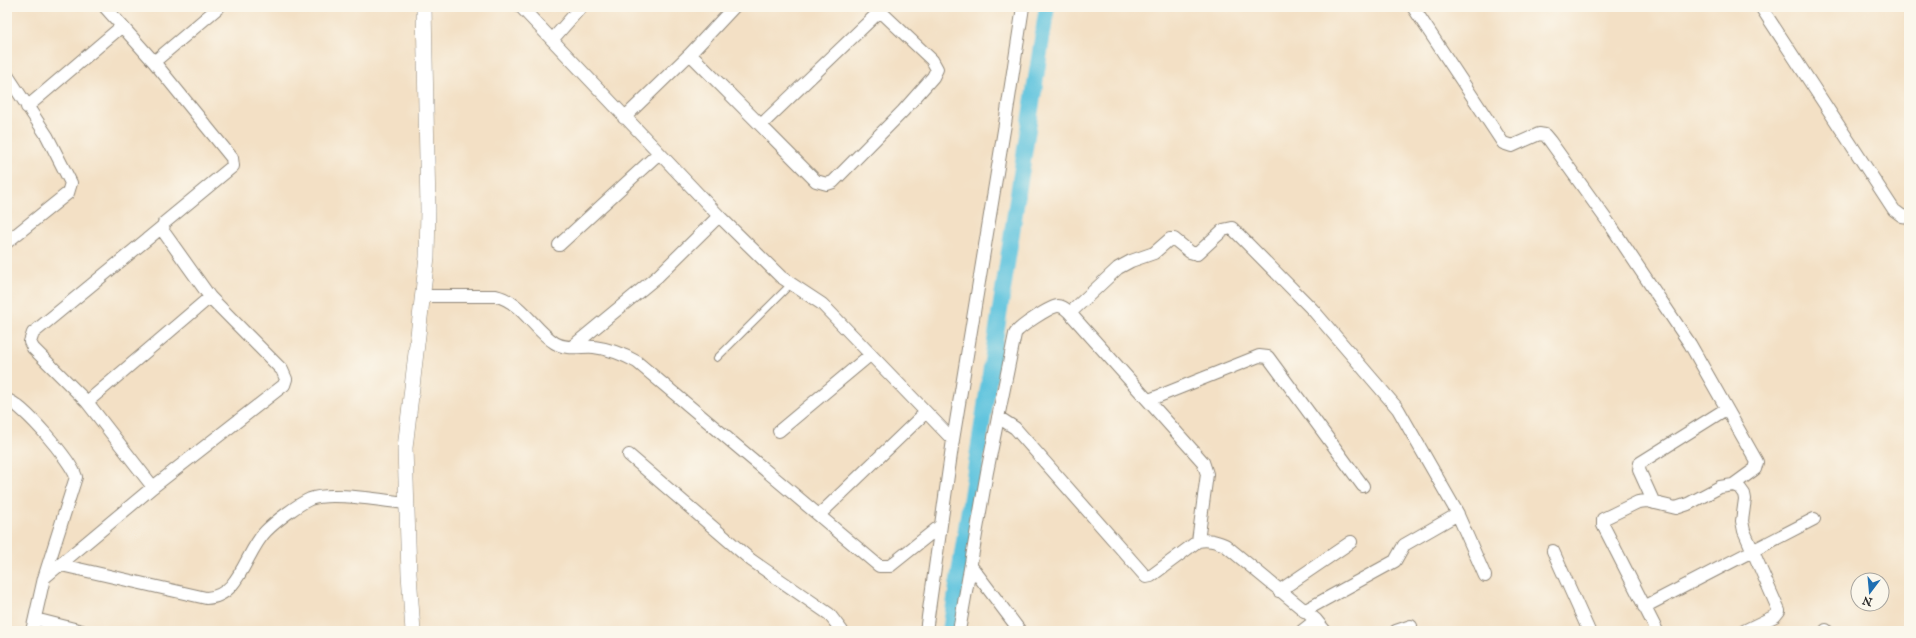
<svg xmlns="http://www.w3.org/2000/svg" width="1916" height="638" font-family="'IM FELL English',serif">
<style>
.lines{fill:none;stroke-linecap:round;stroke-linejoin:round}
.canal{stroke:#60c4de;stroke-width:16}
.service-casing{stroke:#8f8678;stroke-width:8}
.minor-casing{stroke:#8f8678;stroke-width:14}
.tertiary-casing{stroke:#8f8678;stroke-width:16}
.service{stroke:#fff;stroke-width:6}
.minor{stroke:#fff;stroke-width:12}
.tertiary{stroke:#fff;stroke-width:15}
</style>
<rect width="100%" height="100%" fill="#fbf7ec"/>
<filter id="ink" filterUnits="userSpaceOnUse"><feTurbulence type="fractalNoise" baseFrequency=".025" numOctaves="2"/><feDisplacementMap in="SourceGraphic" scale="8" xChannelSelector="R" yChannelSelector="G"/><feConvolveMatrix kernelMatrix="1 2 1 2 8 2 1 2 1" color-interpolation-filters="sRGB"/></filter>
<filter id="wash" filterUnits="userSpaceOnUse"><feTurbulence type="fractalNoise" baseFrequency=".012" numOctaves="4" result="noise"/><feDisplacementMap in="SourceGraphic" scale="16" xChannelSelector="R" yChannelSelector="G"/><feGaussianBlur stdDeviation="0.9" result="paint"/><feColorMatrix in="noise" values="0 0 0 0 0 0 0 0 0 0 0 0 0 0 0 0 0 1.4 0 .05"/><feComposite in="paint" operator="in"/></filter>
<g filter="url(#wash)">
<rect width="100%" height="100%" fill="#f3e0c5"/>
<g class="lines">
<path class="canal" d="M950 631 1047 7"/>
</g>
</g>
<g filter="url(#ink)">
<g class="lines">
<g class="service-casing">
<path id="service" d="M717 358 791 284"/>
</g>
<g class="minor-casing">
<path id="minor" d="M521 7 719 216 781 277 822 304 953 440
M1413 7 1503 143 1512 146 1539 134 1545 135 1550 141 1613 229 1690 344 1757 462 1755 469 1733 485
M1761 7 1894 210 1902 216 1909 217
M552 40 581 7
M690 54 816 181 827 184 833 182 903 111 933 77 937 69 932 60 876 7
M154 62 219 7
M7 75 47 136 71 183 68 193 7 242
M27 107 121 27
M624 118 690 54 734 7
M761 125 880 11
M559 245 659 153
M422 296H496C522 302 534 330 555 343 566 350 582 346 594 347 610 349 623 354 637 362L879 566H890L940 526
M1070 313 1118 268 1131 261 1154 253 1170 239H1174L1190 252 1197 254 1223 230 1232 228 1313 310 1398 409 1458 514 1404 545 1395 561 1304 611
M573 346 658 276 719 216
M7 400C23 404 71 461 76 477L44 578 32 631
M1149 400 1259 356 1268 357 1363 486
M87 402 210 297
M998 417 1015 428 1146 577 1151 576 1198 541C1208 539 1215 541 1225 545L1316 620 1325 631
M779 431 870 355
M629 455 751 560 829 614 842 631
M153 487 87 402 33 348 30 342 33 333 162 227
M1654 503 1639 470 1640 463 1726 409
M819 515 925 413
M1458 515 1485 576
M1553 551 1589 631
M61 565 206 598C240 597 245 552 266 531 276 521 297 505 310 499 330 491 384 501 407 503
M971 566 1020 631
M44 578 153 487 284 385 286 379 282 370 210 297 163 231 164 223 233 166 232 158 154 62 105 7
M1279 591 1351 542
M1644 607 1814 519
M35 619 82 631
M926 631 953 440 1005 124 1023 7
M959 631 987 472 1015 334C1017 328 1051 306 1058 306 1062 306 1066 309 1069 312L1203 462 1207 474 1198 541
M1302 631 1316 620
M1396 631 1411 626
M1657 631 1603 525V519L1638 502 1647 501 1676 508 1688 504 1720 487 1733 485 1739 487 1744 494 1745 499 1742 521 1744 531 1779 611 1775 616 1744 631
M1825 631 1826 630"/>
</g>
<g class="tertiary-casing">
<path id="tertiary" d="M413 631 409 574 405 448 427 257 428 210 424 7"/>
</g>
<use href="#service" class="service"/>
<use href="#minor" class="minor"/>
<use href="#tertiary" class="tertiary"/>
</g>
</g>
<rect width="1916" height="638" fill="none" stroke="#fbf7ec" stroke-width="24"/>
<g transform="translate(1870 592) rotate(196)"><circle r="19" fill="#fbf7ec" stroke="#a8a59f"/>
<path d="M0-3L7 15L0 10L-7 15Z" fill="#1f6fb2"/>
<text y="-6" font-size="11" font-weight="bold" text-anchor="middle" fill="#2b2b2b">N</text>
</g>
</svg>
